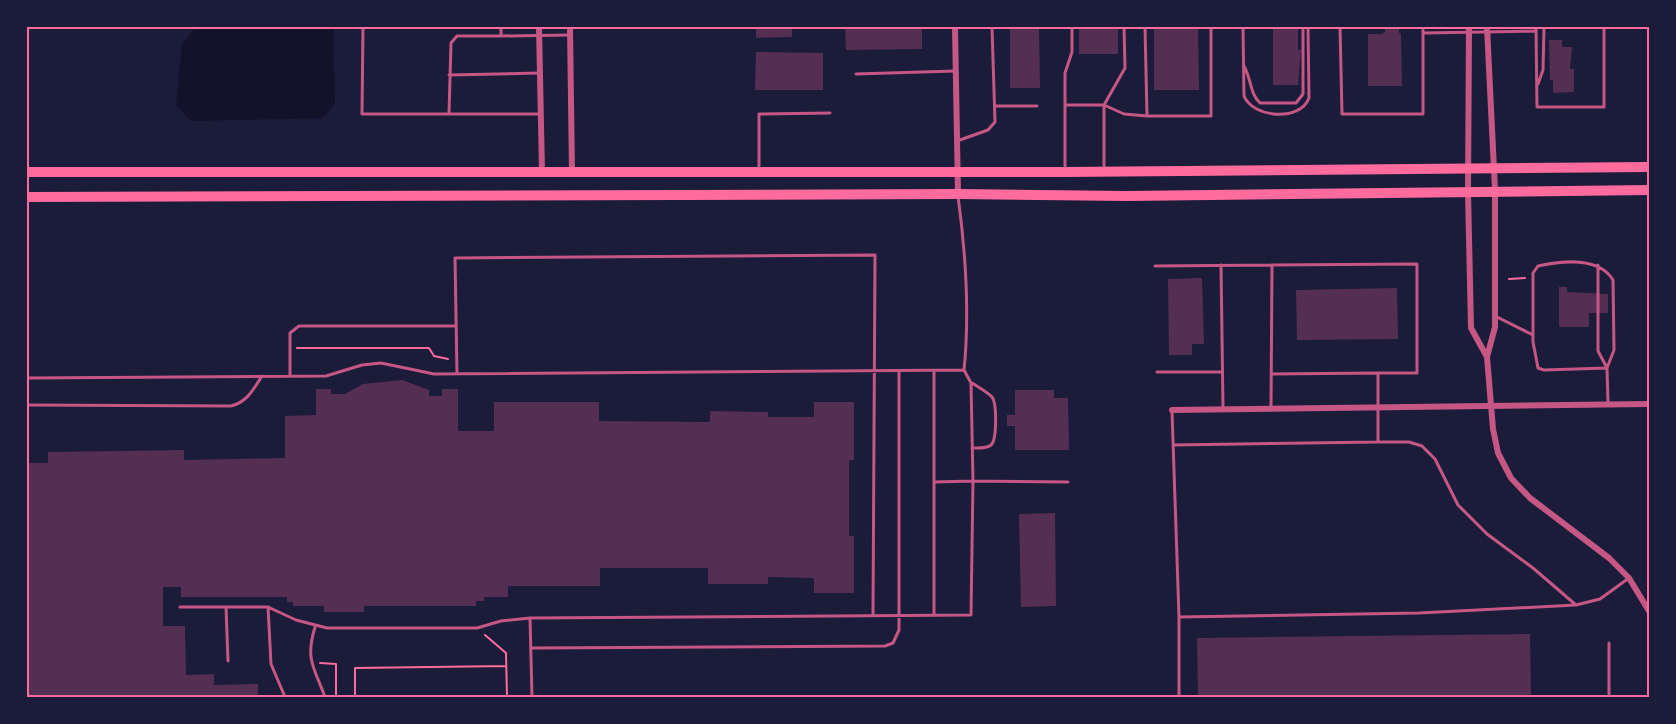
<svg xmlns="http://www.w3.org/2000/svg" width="1676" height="724" font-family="Arial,sans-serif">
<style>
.water{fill:#12122b}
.building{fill:#542f53}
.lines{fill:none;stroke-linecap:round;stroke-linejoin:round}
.path{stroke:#ff6b9d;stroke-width:2}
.service{stroke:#c65784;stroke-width:3}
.minor{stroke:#c65784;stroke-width:6}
.primary{stroke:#ff6b9d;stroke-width:10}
.neatline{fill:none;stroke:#ff6b9d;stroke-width:2}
</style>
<rect width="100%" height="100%" fill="#1b1b3a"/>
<path class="water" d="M196 27H333L335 104 322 118 191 121 176 105 182 44Z"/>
<path class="building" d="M756 27H792V37L756 38Z
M845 27H922V49L846 50Z
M1010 27H1039L1040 88H1010Z
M1079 27H1118V54H1079Z
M1154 27H1198L1199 90H1154Z
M1273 27H1298V50H1301L1298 85H1273Z
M1385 27H1399V33H1401L1402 86H1368V34H1381L1385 32Z
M1549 40H1562V47H1572L1570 69H1574V92L1553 93V80H1550Z
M756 52 823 53V90H755Z
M1202 278 1204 344H1192V355H1169L1168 279Z
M1559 287H1567V292L1608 294V313H1589V327H1559Z
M1397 288 1398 339 1297 340 1296 290Z
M402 380 429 390V396H442V389H458V431H494V402H599V421L710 422V411L768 412V417H814V402H854V460H849V536H854V593H814V578L768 577V584H708V568H600V586H508V597H484V601H476V606H364V612H324V606H293V602H287V597H181V587H163V626H185L186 675 214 674V685L258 684V697H27V463H48V452L184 450V460L285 458V416L316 415V389H331V394H345L363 384Z
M1015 390H1054V398H1068L1069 450H1015V426H1007V415H1015Z
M1055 513 1056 606 1021 607 1019 514Z
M1530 634 1531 697H1198L1197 638Z"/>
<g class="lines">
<path class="path" d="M1509 279 1525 278
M297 348H429L434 356 448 359
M485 635 506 653 507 697
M320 663 336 664V697
M355 697V668L506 666"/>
<path class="service" d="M363 27 362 114H539
M501 27V36L570 35
M1145 27 1147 116H1211V27
M1243 27 1244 96C1253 118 1300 122 1309 98L1308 27
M1340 27 1342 114H1423V27
M1536 27 1537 107H1604V27
M1424 33 1536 31
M1244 66C1251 78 1250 94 1260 103H1296L1303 94V27
M856 74 955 71
M449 75 539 73
M1538 84 1543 70 1544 27
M1065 105H1104L1124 114 1147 116
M995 106H1037
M449 114 451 43 457 36H501
M957 141 988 130 995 122 992 27
M1065 168V73L1072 52V27
M759 169V114L830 113
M1104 170V105L1125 68 1124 27
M1221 265 1223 408
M1598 265V351L1607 368
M1155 266 1417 264V373H1378V442H1409L1422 446 1435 459 1458 505 1487 534 1533 568 1576 605 1600 599 1629 578
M1495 316 1533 335
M1607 368 1614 350 1613 280C1599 256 1562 261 1538 266L1533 273V342L1538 368 1544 370 1607 368 1608 403
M964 370 971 383 973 481 1068 482
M934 371V615
M1157 372H1222
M457 374 455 258 875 255 873 615
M1271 374 1378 373
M290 376V333L299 326H456
M27 378 326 376 362 365 381 363 434 374 964 370C970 311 966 255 958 196
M972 383C978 387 987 392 992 397 997 403 997 440 991 445 986 449 978 448 972 448
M27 405 231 406C247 402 253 390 262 376
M1271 407 1272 265
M1172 411 1179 617 1419 613 1576 605
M1173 445 1378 442
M180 607H268L271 664 285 697
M226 607 228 661
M268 607 296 620 327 628H477L501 621 530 618 971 615 973 481 934 482
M1179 617V697
M530 618 532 697
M315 627C305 660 314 667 325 697
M531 648 885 646 893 643 899 630V371
M1609 697V643"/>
<path class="minor" d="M539 27 542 172
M570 27 572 172
M955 27 958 194
M1469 27 1468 192 1471 328 1487 357
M1487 27 1495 190V327L1487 357 1493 429 1498 453 1511 478 1530 498 1609 558 1629 578 1649 611
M1172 410 1649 404"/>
<path class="primary" d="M27 172H1065L1649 167
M27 197 958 194 1127 196 1649 190"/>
</g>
<rect width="1676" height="724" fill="none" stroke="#1b1b3a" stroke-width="57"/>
<rect x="28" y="28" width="1620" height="668" class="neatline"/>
</svg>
